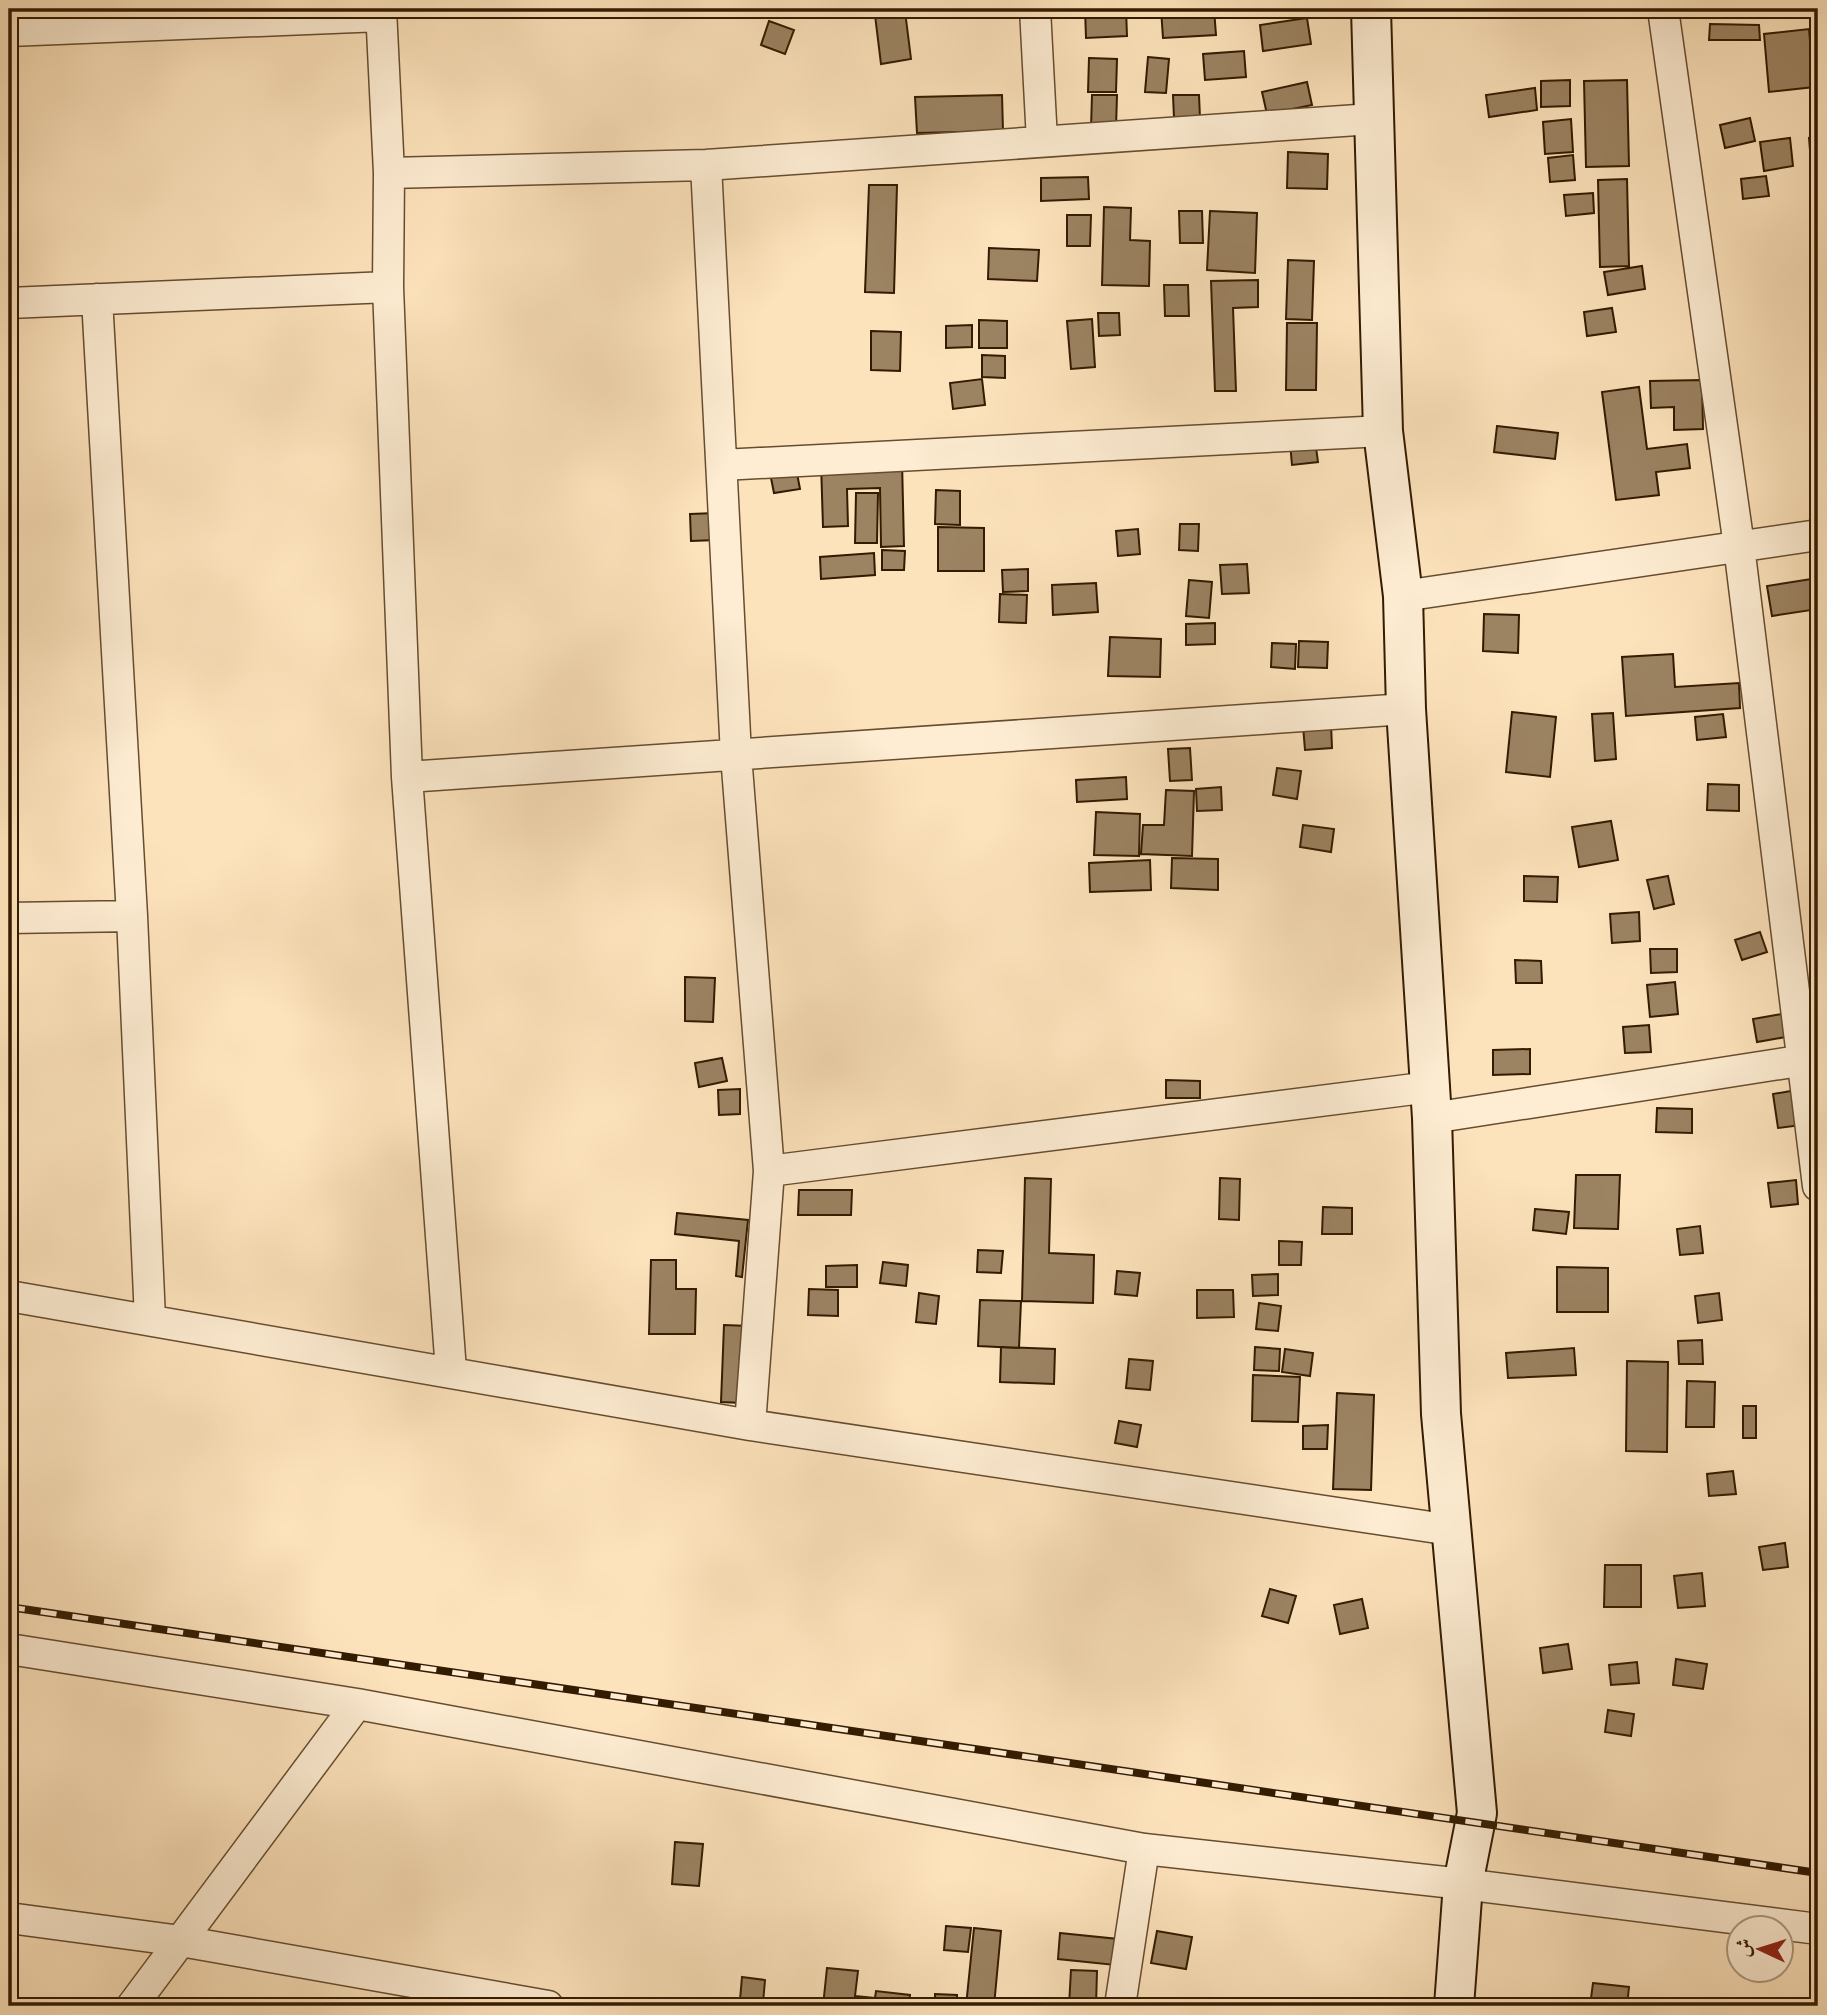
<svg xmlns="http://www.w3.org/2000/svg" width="1827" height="2015" font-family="'IM FELL English',Amiri,serif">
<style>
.building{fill:#9c8362;stroke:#331b00;stroke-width:2}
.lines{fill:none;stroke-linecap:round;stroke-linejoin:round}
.street-casing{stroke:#664d2f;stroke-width:33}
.secondary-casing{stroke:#331b00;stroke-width:42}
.street{stroke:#feedd3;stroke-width:30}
.secondary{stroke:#feedd3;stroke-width:38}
.rail-casing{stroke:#331b00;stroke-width:8}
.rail{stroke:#feedd3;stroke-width:5;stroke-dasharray:16;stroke-linecap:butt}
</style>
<rect width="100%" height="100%" fill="#fde3bc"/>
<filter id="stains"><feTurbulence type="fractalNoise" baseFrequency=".00286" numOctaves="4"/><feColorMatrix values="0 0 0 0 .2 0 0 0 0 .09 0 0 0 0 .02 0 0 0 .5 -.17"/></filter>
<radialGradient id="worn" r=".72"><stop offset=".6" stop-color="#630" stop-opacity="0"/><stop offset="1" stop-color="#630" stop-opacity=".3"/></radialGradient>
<path class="building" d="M929 9H975V10L930 17Z
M1085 9H1126L1127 36 1086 38Z
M1161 9H1214L1216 35 1163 38Z
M1714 9H1758V13L1714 12Z
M905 11 911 59 881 64 875 15Z
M1307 18 1311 44 1263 51 1260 25Z
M769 21 794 30 785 54 761 45Z
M1710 24 1759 25 1760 40H1709Z
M1809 29 1814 87 1769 92 1764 34Z
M1244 51 1246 77 1205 80 1203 54Z
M1148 57 1169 59 1166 93 1145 92Z
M1089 58 1117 59 1116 92H1088Z
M1570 80V106L1541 107V81Z
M1627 80 1629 166 1586 167 1584 81Z
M1307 82 1312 105 1267 114 1262 92Z
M1535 88 1537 110 1489 117 1486 95Z
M1002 95 1003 131 917 133 915 97Z
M1092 95H1117L1116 128H1091Z
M1173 95H1199L1200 118H1174Z
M1750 118 1755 141 1725 148 1720 125Z
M1571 119 1573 152 1545 154 1543 122Z
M1818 137V163H1811L1809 138Z
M1790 138 1793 166 1764 171 1760 142Z
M1288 152 1328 154 1327 189 1287 188Z
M1573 155 1575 180 1550 182 1548 158Z
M1766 176 1769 196 1743 199 1741 179Z
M1088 177 1089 199 1041 201V178Z
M1627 179 1629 266 1600 267 1598 180Z
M869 185H897L894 293 865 292Z
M1593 193 1594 213 1566 216 1564 195Z
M1104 207 1131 208 1130 240 1150 241 1149 286 1102 285Z
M1179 211H1202L1203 243H1180Z
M1210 211 1257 213 1255 273 1207 270Z
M1067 215H1091L1090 246H1067Z
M989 248 1039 250 1037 281 988 279Z
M1288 260 1314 261 1312 320 1286 319Z
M1642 266 1645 289 1608 295 1604 272Z
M1258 280V307L1233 308 1236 391H1215L1211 281Z
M1164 285H1188L1189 316H1165Z
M1612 308 1616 332 1587 336 1584 312Z
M1098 313H1119L1120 335 1099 336Z
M1092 319 1095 367 1071 369 1067 321Z
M979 320 1007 321V348H979Z
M1287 323H1317L1316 390H1286Z
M972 325V347L946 348V326Z
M871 331 901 332 900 371 871 370Z
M982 355 1005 356V378L982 377Z
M982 379 985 405 953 409 950 383Z
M1702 380 1703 429 1674 430V407L1651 408 1650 381Z
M1639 387 1647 449 1687 444 1690 468 1656 472 1659 495 1616 500 1602 392Z
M1497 426 1558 433 1555 459 1494 452Z
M1315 440 1318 462 1292 465 1290 443Z
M902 461 904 546 881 547 880 488 847 489 848 526 823 527 821 463Z
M796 468 800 489 774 493 770 473Z
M936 490 960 491V525L935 524Z
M856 493H878L877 543H855Z
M716 513 717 540 691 541 690 514Z
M1180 524H1199L1198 551 1179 550Z
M938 527 984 528V571H938Z
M1138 529 1140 554 1118 556 1116 531Z
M882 550 905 551 904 570H882Z
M874 553 875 575 821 579 820 557Z
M1247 564 1249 593 1222 594 1220 565Z
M1028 569V591L1003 592 1002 570Z
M1818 578V609L1772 616 1767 586Z
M1189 580 1212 582 1209 618 1186 616Z
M1096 583 1098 612 1053 615 1052 585Z
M1000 594 1027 595 1026 623 999 622Z
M1484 614 1519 615 1518 653 1483 651Z
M1215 623V644L1186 645V624Z
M1110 637 1161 639 1160 677 1108 676Z
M1299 641 1328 642 1327 668 1298 667Z
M1272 643 1296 644 1295 669 1271 667Z
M1673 654 1675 687 1739 683 1740 708 1626 716 1622 657Z
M1512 712 1556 717 1550 777 1506 772Z
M1613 713 1616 759 1595 761 1592 714Z
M1723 714 1726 737 1697 740 1695 717Z
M1331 724 1332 748 1305 750 1303 726Z
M1190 748 1192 780 1170 781 1168 749Z
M1277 768 1301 771 1297 799 1273 795Z
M1126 777 1127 799 1077 802 1076 780Z
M1708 784 1739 785V811L1707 810Z
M1221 787 1222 810 1197 811 1196 789Z
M1166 790 1194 791 1192 856 1141 854 1143 825H1164Z
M1096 812 1140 814 1139 856 1094 855Z
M1611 821 1618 860 1579 867 1572 827Z
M1303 825 1334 829 1331 852 1300 847Z
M1172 858 1218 859V890L1171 888Z
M1150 860 1151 890 1090 892 1089 863Z
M1524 876 1558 877 1557 902 1524 901Z
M1668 876 1674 904 1654 909 1647 880Z
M1639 912 1640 941 1612 943 1610 914Z
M1760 932 1767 952 1742 960 1735 940Z
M1650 949H1677V972L1651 973Z
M1515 960 1541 961 1542 983H1516Z
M685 977 715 978 713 1022 685 1021Z
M1675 982 1678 1014 1650 1017 1647 985Z
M1782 1014 1786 1037 1757 1042 1753 1019Z
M1649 1025 1651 1052 1625 1053 1623 1027Z
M1530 1049V1074L1493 1075V1050Z
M722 1058 727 1081 699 1087 695 1063Z
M1166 1080 1200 1081V1098H1166Z
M740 1089V1114L719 1115 718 1090Z
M1797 1090 1802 1125 1778 1128 1773 1094Z
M1657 1108 1692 1109V1133L1656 1132Z
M1576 1175H1620L1618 1229 1574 1228Z
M1025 1178 1051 1179 1049 1253 1094 1255 1093 1303 1022 1301Z
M1220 1178 1240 1179 1239 1220 1219 1219Z
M1796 1180 1798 1204 1771 1207 1768 1183Z
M799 1190H852L851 1215H798Z
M1323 1207 1352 1208V1234H1322Z
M1535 1209 1569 1212 1566 1234 1533 1230Z
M677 1213 748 1220 742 1277 736 1276 739 1241 675 1234Z
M1700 1226 1703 1253 1680 1255 1677 1229Z
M1279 1241 1302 1242 1301 1265H1279Z
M978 1250 1003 1251 1001 1273 977 1272Z
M651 1260H676V1289H696L695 1334H649Z
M883 1262 908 1265 906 1286 880 1283Z
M857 1265V1287H826V1266Z
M1557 1267 1608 1268V1312H1557Z
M1117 1271 1140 1273 1137 1296 1115 1294Z
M1278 1274V1295L1253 1296 1252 1275Z
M809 1289 838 1290V1316L808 1315Z
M1197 1290H1233L1234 1317 1197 1318Z
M919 1293 939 1296 936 1324 916 1322Z
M1719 1293 1722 1320 1698 1323 1695 1296Z
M980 1300 1021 1301 1019 1348 978 1346Z
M1259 1303 1281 1306 1278 1331 1256 1329Z
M724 1325 749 1326 763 1404 721 1402Z
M1702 1340 1703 1364H1679L1678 1341Z
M1001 1347 1055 1349 1054 1384 1000 1382Z
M1255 1347 1280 1349 1279 1371 1254 1370Z
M1574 1348 1576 1375 1508 1378 1506 1353Z
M1285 1349 1313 1353 1310 1376 1282 1372Z
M1129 1359 1153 1361 1150 1390 1126 1388Z
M1627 1361 1668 1362 1667 1452 1626 1451Z
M1253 1375 1300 1377 1298 1422 1252 1421Z
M1687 1381 1715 1382 1714 1427H1686Z
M1337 1393 1374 1395 1371 1490 1333 1489Z
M1743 1406H1756V1438H1743Z
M1119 1421 1141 1425 1137 1447 1115 1443Z
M1328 1425 1327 1449H1303V1426Z
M1733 1471 1736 1494 1709 1496 1707 1474Z
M1785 1543 1788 1567 1763 1570 1759 1547Z
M1605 1565H1641V1607H1604Z
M1702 1573 1705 1606 1678 1608 1674 1576Z
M1270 1589 1296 1596 1288 1623 1262 1616Z
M1362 1599 1368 1628 1340 1634 1334 1605Z
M1568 1644 1572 1669 1543 1673 1540 1648Z
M1676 1659 1707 1664 1703 1689 1673 1685Z
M1637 1662 1639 1683 1611 1685 1609 1665Z
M1608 1710 1634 1714 1631 1736 1605 1732Z
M675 1842 703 1844 699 1886 672 1884Z
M946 1926 971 1928 968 1952 944 1950Z
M974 1928 1001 1931 994 2006H966Z
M1157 1931 1192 1937 1186 1969 1151 1963Z
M1060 1933 1118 1939 1115 1965 1058 1959Z
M827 1968 858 1971 855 1996 875 1998 876 1991 910 1995 909 2006H823Z
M1071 1970 1097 1971 1096 2006H1069Z
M742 1977 765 1980 763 2003 740 2000Z
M1593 1983 1629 1987 1627 2006H1590Z
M935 1994 957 1995V2006H935Z
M1000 2000 1053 2005V2006H1000Z"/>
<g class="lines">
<g class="street-casing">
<path id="street" d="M381 9 389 173 388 287 407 777 451 1371
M1035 9 1042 141
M1663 9 1739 546 1818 1186
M9 31 381 16
M706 165 736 755 769 1171 750 1425 1451 1530
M389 173 706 165 1372 119
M97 299 132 916 150 1319
M9 303 388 287
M722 465 1383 431
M1403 596 1818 535
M407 777 1406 709
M9 918 132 916
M1432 1118 1818 1058
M769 1171 1430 1087
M9 1296 750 1425
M9 1649 357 1704 1144 1849 1463 1884 1818 1929
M9 1918 181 1941 548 2006
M132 2006 357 1704
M1120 2006 1144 1849"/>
</g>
<g class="secondary-casing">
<path id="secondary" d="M1371 9 1383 431 1403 596 1406 709 1432 1118 1441 1414 1477 1813 1463 1884 1454 2006"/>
</g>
<use href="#street" class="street"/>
<use href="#secondary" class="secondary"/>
<g class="rail-casing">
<path id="rail" d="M9 1607 1818 1873"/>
</g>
<use href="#rail" class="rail"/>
</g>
<rect width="1827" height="2015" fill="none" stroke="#fde3bc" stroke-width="35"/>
<rect x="10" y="10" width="1806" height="1994" fill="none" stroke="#331b00" stroke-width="3.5"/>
<rect x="18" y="18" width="1792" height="1980" fill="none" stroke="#331b00" stroke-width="2"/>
<g transform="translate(1760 1949) rotate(274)"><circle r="33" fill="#feedd3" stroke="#ad997f" stroke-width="2"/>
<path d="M0-5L12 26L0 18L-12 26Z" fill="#8f2418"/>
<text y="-10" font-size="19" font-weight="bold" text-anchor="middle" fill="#331b00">ش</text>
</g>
<rect width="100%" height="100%" filter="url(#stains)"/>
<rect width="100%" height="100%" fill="url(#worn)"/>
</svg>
